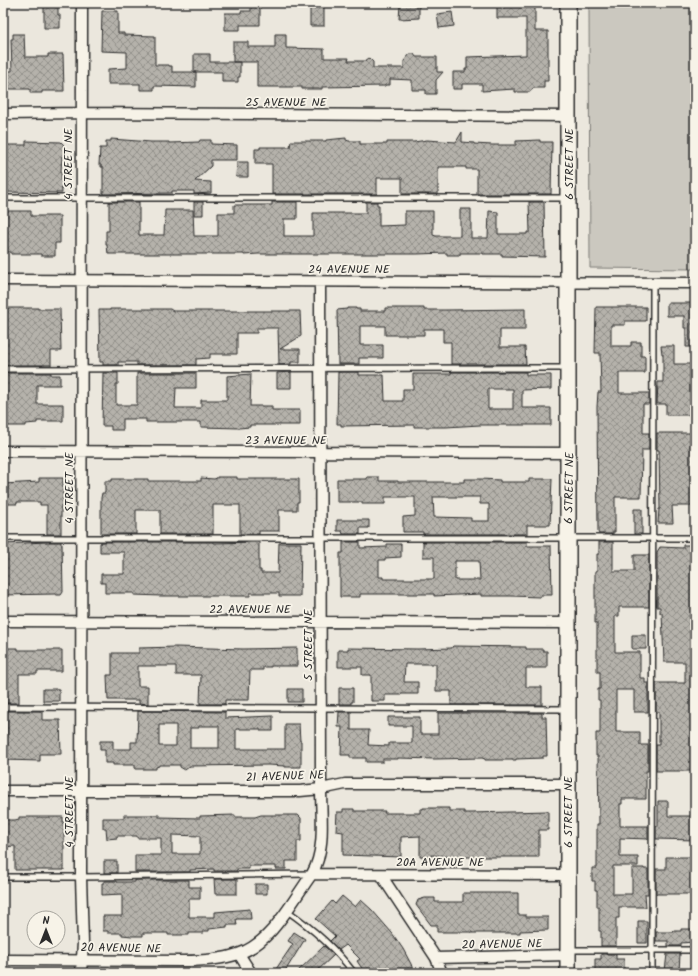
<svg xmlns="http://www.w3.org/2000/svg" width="698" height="976" font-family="Kalam,sans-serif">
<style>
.green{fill:#cbc8bf;stroke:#7b7a75}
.building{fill:url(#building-cross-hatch);stroke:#2b2b2b;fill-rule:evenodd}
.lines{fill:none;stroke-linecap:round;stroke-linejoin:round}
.lane-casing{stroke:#2b2b2b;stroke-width:8}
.street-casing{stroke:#2b2b2b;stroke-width:13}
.secondary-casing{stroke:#2b2b2b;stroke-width:18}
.lane{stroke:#f7f3e8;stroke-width:5}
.street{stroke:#f7f3e8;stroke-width:10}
.secondary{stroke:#f7f3e8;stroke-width:15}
.labels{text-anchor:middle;stroke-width:3.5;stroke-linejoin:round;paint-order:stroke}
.street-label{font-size:12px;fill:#2b2b2b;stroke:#f7f3e8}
</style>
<defs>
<pattern id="building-cross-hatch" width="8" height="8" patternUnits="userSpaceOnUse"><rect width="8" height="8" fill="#b5b2ab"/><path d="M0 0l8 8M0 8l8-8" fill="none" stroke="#93918b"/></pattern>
</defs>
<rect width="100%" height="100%" fill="#ebe7dd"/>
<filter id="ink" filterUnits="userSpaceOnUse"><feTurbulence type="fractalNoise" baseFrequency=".025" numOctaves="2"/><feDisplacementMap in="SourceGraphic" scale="8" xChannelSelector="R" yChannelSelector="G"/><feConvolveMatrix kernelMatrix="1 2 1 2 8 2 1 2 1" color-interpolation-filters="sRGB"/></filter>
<g filter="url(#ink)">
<path class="green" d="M589 3H695V269L590 268Z"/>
<path class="building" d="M44 3H58V15H60V28H44Z
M251 3H260V25H240V30H225V13H241V11H251Z
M310 3H324V26H310Z
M497 3H535V31H548V81H544V88H533L530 92H515V89L482 91V84H462V89H453V72H465V69H467V57L526 55V18H497Z
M400 5H419V18L399 19Z
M102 11H118V33H124V35L155 36V65H169V66H172V72H196V87L154 86V90H140V84H108V69L127 68V52L101 51Z
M452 12 454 26 439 28 437 14Z
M13 34H24L25 57H48V54H63L64 91H42V93H30V89H3V71H12L11 39H13Z
M275 34H286V48L324 49V58H349L348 61H365L369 58 373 62V68H404V61L410 54H414L416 57H437V72H443L436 80V94H426V90H412V80L390 79V85H385V86L322 87V89H302V87H257V62H233V42H248V47H275Z
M194 54H210V62H240V77H238V82H222V72H194Z
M462 132V142L474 143V144L492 145H516V141L540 140V142H552L551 194H477V169H466V167H438V194H402V178H377V194H272V164H255V149H260V147H290L291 141H326V140L346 138V140L349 141H360V144H387V142H414L427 140 456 142Z
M111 139 151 142H169V143L199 142 200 140H211V144L237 145V160H211V166L195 181 211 182V193L194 194V191H172V193L103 194V167H101V165H99L100 148H106V141H111Z
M26 141 61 142 64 145V156H62L61 171 62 193 3 192V145H26Z
M237 162H248V177H236Z
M109 202H139V235H164L165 210H193L194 236H218V213H234V205H272V202H297V219H284V236H313V213H366V202H377V205H379V226L405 225V211H433V235L436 236H460V209H471V238H488L489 211 498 212V234H527V232H530L529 202H544L545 257 502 256V254H483V253H460V255H447V253L417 254H258L244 255V254H108L107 245H106V231H109Z
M194 202H203V215H194Z
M3 211H31V216H60V243H55V256H41V254H11V252H3Z
M667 303H695V347H686V328H684V316H667Z
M596 307H646V321H625V325H611V346H631V342H641V356H645V373H619V393H649V404H643V433H649V450H642L641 497H615V532H613V534H599L598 532 597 407 598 392H601L600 353H595Z
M3 308H38V309H60L61 351H51V365H3Z
M347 308H356V309H360V311H385V308H424V310H446L525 309V330H500V347H525L526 364H451V342H443V329H424V335H385V326H360V345H383V358H359V364H338L337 310 347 309Z
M110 309H170L173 311H300L301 336 280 349H300V362H291V364L279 365 278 328H257V333H237V354H210V358L196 359V365H137V362H118V365H103V362H100L99 310H110Z
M661 346H674V364H695V415H666V404H657L658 382H663V354H662Z
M291 372V388H277V373Z
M338 372H359V375H384L385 401H403V389H413V374H451V372H526V375H551V389L522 390V408H551V425H480L446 427H414V425L341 426V424H337ZM488 389H513V409H488Z
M3 373H51V375H60V385H37V404H63V421H37V423L26 424V426H3Z
M103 373H118V384H116V405H137V373H196V388H176L175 408H201V400H227V376L251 374 250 406H272V410H300V425H250V427L239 428 201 427V422H146V419H123V430H111V426H102Z
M657 433H695V506H672L673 523H658L659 509H660L659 450H657Z
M217 477H237V479H299V502H297V510H279V531H259V534H240V505H213V534H160V510H136V534H101V498L102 493H105V481H112V479H148V481H201V478L214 479 217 478Z
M367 477H379V481H398V482H464V479H481L500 480V482H529V479H552L550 525H527V534H423V532H403V517L415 516V497H385V504H362V502H337V479H367ZM433 497H480V504H489V521H471V518L434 517Z
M39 478H63V505H61V534H47V505H40V502H17V504H6V500H3V484L39 482Z
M634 509H642V534H634Z
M337 520H369V528H360V534H343L342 531H337Z
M47 542H61V544H62L63 592 61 595H57L55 594 3 595V544Z
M101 542H213V543L259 542V570H261V573H278L279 543H301L300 596H279V593H250V596H161L134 595V593H105V583H101V574H124V552H100V543H101Z
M343 542H360V548L387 547V544H401V557L385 558V560H379V577H383V579H434V557H423V542H527V546H551L552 595H541L540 597 511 596H481V594L434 596V594H360V597H340V553H343ZM455 561H479L480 580H455Z
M599 542H613V571H634V555H649V607H619V616H615V652H640V678H645V683H648V712H634V690H616V732H640V745H648V771H646V799H622V804H620V826H648V839L620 838V857H638V866H613V894H632V868H644V869H648V894H645L646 907H619V918H616V946H601V931H599V907H597V890H595V881H592V868H597V824H599L598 756H596V733H600V700H598V689H600V672H597V623H595V571H597V554H599Z
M683 545H695V771H656V745H659V712H656V683H685V662H664L662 613H660V607H657V552L660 547 683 548Z
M632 635H646V649H632Z
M453 646 524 647H526V649H543V651H547V668H526V687H542V705H451V691H436V664H405L404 682H418V694H401V695H385V701H371V675H362V667H338V650H348V648L418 649 452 648V647Z
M176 647 243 649 297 648V666H271V667H263V670H250L249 700H225V704H200L201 675H176V666H138V686H148V704L139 703V700H108L107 675H112V653H139V648Z
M3 648H18V650H62V671H37V674H19V703H7V698H5V668H3Z
M339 688H353V702H351V704H339Z
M43 689H59V701H43Z
M288 689H302V702H288Z
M7 711H42V720H60L61 754H40V761L4 760V735H7Z
M138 711 225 712V718L273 716V731H260V729H236V749H285V724H299L300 741H301V767H285V766L268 765 190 766 185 770 180 767V765H159V766L156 767V769H135V765H113V763H105V750H100V741H113V749H131V742H137ZM159 725H176V746H159ZM199 726H219V748H190V728H199Z
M339 712H351V730H369L368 745 389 746V743H412V726H388V717H420V734H438V713H542V717H546L547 756H543V758L516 759V760H485V759L482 758 435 759 398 758V759H383V762H366V758H350V755H341L342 727H338Z
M658 801H668V816H695V840L656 839V826H658Z
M423 808H449V811H464V813H471L548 811V830H539V857H452L431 855V857H420V836L401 837V857L343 855V832L336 831 337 812H343V809H354V811H385L384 813H420V809H423Z
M124 815H159V817L200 818V816L235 815V817H255L261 815H298L301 818V841H297V861H286V869H276V866H249V869H237V871H214V869L190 870V872H135V855H161V838H137V836H117V838L107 839 106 828H103V818H124ZM172 835 200 836V854H172Z
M19 817H63V822H64V870H15V846L3 847V820H15L19 819Z
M666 857H695V894H656V869H666Z
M104 861H117V873H104Z
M214 879H237V894H215Z
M135 880H189V887H200V899H189V917H215V912L250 909 251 919H236L237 925H227V927L209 929V931H203V933H189V935H168V933H143V936H132L122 935V933H108V931H103V916H122V894L102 895V883H104V881H117V882H135Z
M255 884H267V894H255Z
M463 893H518V915H526V917H548V930L520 931V933H472V932H437V925H431L416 905 418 900 425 898H435V902H463Z
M342 896 355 907 361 900 372 910 392 933 403 949 411 964 414 973H365L357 961 360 959 346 945 339 950 330 941 335 936 316 919 332 901 335 904Z
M638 921H647V943H638Z
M681 929H693L694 942 681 943V946H668V941H656V932H674L673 931H681Z
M294 932 305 939 284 973H282L276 969 293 944 288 941Z
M324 946 334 955 315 973H296Z
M601 954H616V959H624V973H595V959H601Z
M667 954H680L679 972 665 971Z"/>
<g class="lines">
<g class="lane-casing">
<path id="lane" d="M3 198H566
M3 369 566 368
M3 538H695
M3 707 566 709
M3 877H81L312 874
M286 910C312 928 335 948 354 973
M570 950H695
M652 973 653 283"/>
</g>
<g class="street-casing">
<path id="street" d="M3 114 81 113 569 116
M3 280 695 283
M3 451 569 453
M3 621 568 623
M3 791H300L321 789 345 784H568
M312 874 568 875
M381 875 436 958 442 973
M239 954 251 973
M436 958 569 955
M3 960 183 961C201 961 220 960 238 954 272 943 292 901 312 874 326 849 321 817 321 789L320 282
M81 973 83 943 81 877 82 3"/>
</g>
<g class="secondary-casing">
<path id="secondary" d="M568 3V973"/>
</g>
<use href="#lane" class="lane"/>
<use href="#street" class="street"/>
<use href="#secondary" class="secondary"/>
</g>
</g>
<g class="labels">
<g class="street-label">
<text x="286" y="106">25 AVENUE NE</text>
<text transform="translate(68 164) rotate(-90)" y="4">4 STREET NE</text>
<text transform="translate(569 164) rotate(-90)" y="4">6 STREET NE</text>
<text x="349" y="273">24 AVENUE NE</text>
<text x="286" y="444">23 AVENUE NE</text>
<text transform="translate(69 488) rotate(-90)" y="4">4 STREET NE</text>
<text transform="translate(569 488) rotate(-89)" y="4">6 STREET NE</text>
<text x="250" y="613">22 AVENUE NE</text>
<text transform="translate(308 645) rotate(-90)" y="4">5 STREET NE</text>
<text transform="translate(285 776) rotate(-2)" y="4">21 AVENUE NE</text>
<text transform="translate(69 812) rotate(-90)" y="4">4 STREET NE</text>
<text transform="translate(568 812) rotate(-90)" y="4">6 STREET NE</text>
<text x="440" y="866">20A AVENUE NE</text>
<text transform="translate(502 944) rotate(-1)" y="4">20 AVENUE NE</text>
<text transform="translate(121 948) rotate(1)" y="4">20 AVENUE NE</text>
</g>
</g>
<rect width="698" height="976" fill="none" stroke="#f7f3e8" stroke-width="16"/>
<rect x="8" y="8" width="682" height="960" fill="none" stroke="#2b2b2b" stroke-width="1.5" filter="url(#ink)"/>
<g transform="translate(46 930)"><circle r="19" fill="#f7f3e8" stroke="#a5a39c"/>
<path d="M0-3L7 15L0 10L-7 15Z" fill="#2b2b2b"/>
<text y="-6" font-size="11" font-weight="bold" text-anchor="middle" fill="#2b2b2b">N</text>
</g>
</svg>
